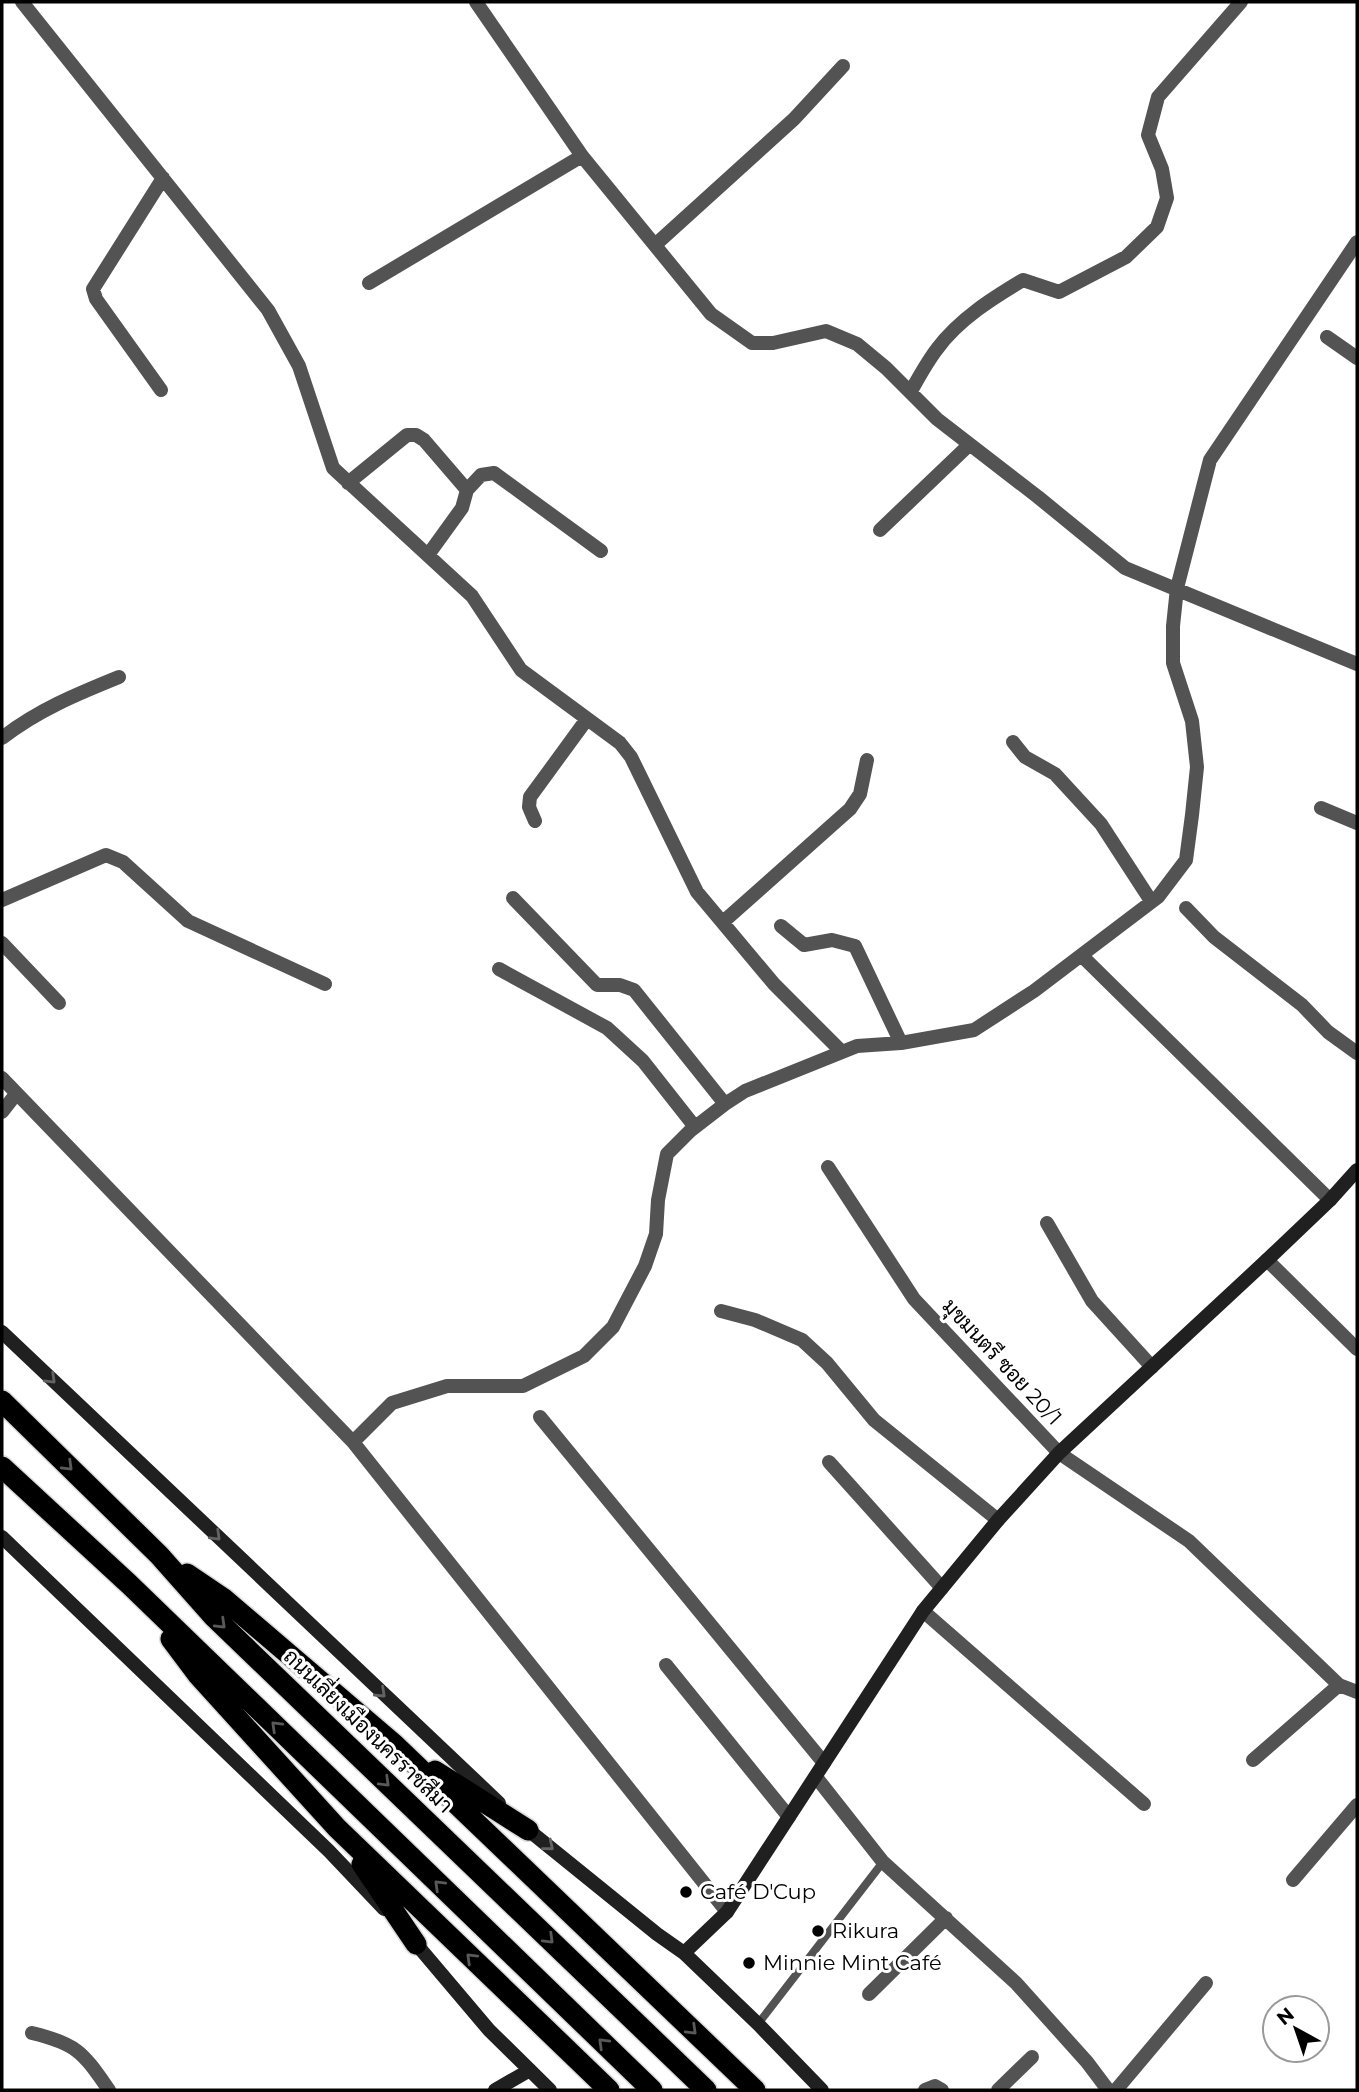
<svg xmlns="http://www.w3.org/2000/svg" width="1359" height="2092" font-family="Montserrat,Sarabun,sans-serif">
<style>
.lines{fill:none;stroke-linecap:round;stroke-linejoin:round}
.highway-casing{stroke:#dbdbdb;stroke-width:24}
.lane{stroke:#535353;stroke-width:8}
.street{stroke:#535353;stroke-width:14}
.secondary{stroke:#202020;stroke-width:14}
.highway{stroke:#000;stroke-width:21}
.oneway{stroke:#636363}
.oneway2{stroke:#595959}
.poi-dot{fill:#000;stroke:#fff;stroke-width:2.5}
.labels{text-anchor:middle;stroke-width:6;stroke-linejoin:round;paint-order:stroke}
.street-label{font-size:21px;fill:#000;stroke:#fff}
.poi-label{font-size:21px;fill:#000;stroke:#fff;text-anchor:start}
</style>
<rect width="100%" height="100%" fill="#fff"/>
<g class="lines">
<g class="highway-casing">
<path id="highway" d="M2 1401 159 1555 214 1617 706 2090
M2 1467 129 1584 652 2090
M187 1574 224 1599 395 1745 755 2090
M171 1639 198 1675 337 1828 609 2090
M435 1771 528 1830
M362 1864 416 1944"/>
</g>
<path class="lane" d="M758 2024 883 1862"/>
<path class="street" d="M22 2 268 310 299 366 333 468 472 596 521 670 620 743 631 757 697 892 774 984 842 1052
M476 2 582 156 711 314 752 343H773L826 331 857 344 886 368 937 419 1038 497 1125 568 1357 664
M655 245 794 119 843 66
M369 283 582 156
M1327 337 1357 358
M161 390 96 299 93 289 163 178
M911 391C919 377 927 362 937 349 959 319 993 298 1023 280L1059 292 1126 257 1157 227 1167 198 1162 169 1148 135 1158 97 1241 2
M348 483 407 435H416L424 440 467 490 462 508 428 555
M467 490 481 475 494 473 601 551
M880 530 969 445
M2 738C38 710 77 694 119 677
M1013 742 1025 757 1055 774 1101 824 1151 901
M1321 808 1357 823
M535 821 529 807 530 797 587 719
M513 898 597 985H620L634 990 725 1104
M2 900 106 855 123 862 188 921 325 984
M1186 908 1214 937 1302 1005 1328 1032 1357 1053
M723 922 850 809 860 794 867 760
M781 926 804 945 832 940 855 946 901 1043
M2 943 59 1003
M1082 956 1330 1200
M499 969 607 1028 643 1061 695 1127
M2 1078 353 1442 727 1912
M2 1112 16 1094
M828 1167 914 1299 1059 1453 1189 1541 1339 1685 1357 1692
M1047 1223 1092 1301 1152 1367
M1267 1260 1357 1349
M721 1311 755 1320 802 1340 827 1363 874 1420 998 1520
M540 1417 824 1763
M353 1442 392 1403 447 1386H523L584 1356 613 1327 645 1266 656 1234 658 1200 667 1154 690 1131 725 1104 745 1091 857 1046 901 1043 974 1030 1034 991 1158 897 1186 860 1192 815 1197 767 1192 721 1173 663V626L1177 588 1210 460 1357 242
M829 1462 942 1588
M923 1611 1144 1804
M666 1665 789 1817
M1253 1760 1339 1685
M816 1777 883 1862 1016 1983 1087 2062 1108 2090
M1293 1880 1357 1805
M869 1994 946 1918
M32 2033C78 2044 83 2053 109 2090
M925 2090 935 2086 942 2090
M998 2090 1032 2057
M1116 2090 1206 1983"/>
<path class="secondary" d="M2 1332 499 1803
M2 1537 329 1851 384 1909
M521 1824 657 1934 684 1953 758 2024 822 2090
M412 1939 489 2030 550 2090
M684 1953 727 1912 923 1611 998 1520 1059 1453 1267 1260 1330 1200 1357 1170
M495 2090 530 2070"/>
<use href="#highway" class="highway"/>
</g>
<defs><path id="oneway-chevron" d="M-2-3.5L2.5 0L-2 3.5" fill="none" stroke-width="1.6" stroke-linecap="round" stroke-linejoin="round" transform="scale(1.75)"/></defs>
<g class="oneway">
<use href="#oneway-chevron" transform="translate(51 1379) rotate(44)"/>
<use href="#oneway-chevron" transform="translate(216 1536) rotate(44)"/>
<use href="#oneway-chevron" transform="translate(381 1693) rotate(43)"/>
<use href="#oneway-chevron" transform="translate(549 1846) rotate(39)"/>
</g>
<g class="oneway2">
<use href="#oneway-chevron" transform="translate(68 1466) rotate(44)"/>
<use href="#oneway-chevron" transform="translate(221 1624) rotate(44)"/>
<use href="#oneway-chevron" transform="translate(276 1726) rotate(-136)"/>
<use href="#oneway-chevron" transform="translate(385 1782) rotate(44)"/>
<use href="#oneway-chevron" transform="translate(439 1885) rotate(-136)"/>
<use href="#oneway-chevron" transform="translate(549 1939) rotate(44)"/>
<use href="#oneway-chevron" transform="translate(471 1958) rotate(-136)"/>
<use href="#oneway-chevron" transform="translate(692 2030) rotate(44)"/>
<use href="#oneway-chevron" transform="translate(603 2043) rotate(-136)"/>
</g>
<g class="poi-dot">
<circle cx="686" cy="1892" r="7"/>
<circle cx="818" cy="1931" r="7"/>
<circle cx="749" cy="1963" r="7"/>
</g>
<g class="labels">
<g class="street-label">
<text transform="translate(1002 1362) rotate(47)" y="7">มุขมนตรี ซอย 20/1</text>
<text transform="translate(368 1731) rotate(44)" y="7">ถนนเลี่ยงเมืองนครราชสีมา</text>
</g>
<g class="poi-label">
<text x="700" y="1899">Café D'Cup</text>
<text x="832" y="1938">Rikura</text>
<text x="763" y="1970">Minnie Mint Café</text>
</g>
</g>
<rect width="1359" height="2092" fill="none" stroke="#000000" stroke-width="7"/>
<g transform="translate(1296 2029) rotate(320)"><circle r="33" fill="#ffffff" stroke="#999999" stroke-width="2"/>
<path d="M0-5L12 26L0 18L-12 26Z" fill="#000000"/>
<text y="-10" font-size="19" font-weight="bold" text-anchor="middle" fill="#000000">N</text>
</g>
</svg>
